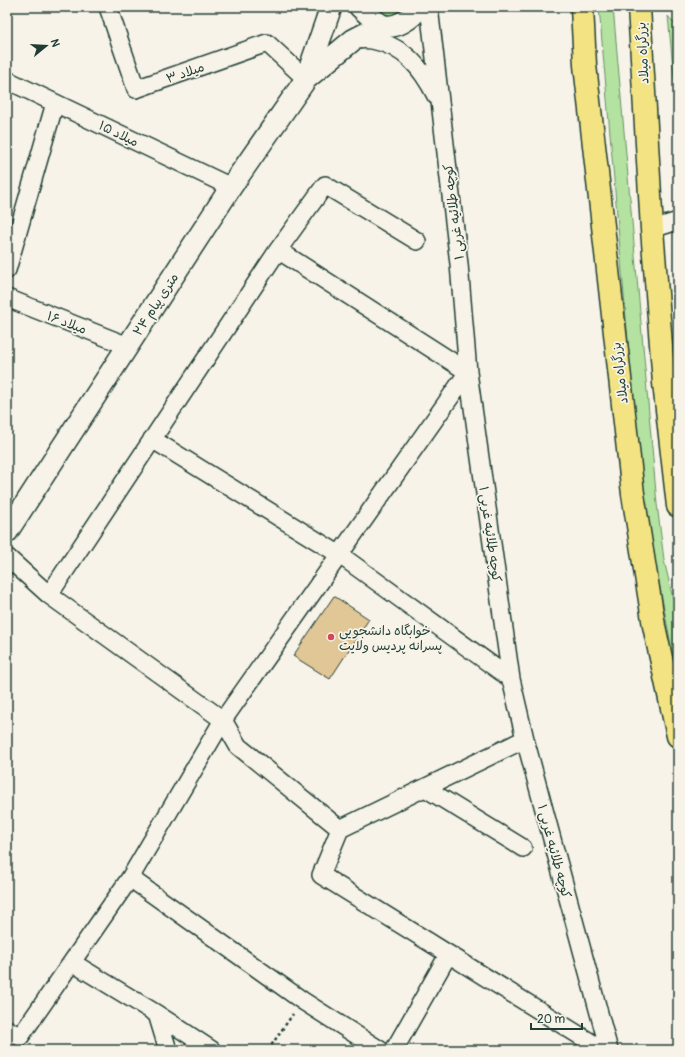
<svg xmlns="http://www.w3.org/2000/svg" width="685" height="1057" font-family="Pangolin,'Playpen Sans Arabic',sans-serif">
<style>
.green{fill:#b4e2a0;stroke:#6a906a}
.building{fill:#e1c696;stroke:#1f3d34}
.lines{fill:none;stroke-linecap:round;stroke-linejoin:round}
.minor-casing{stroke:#1f3d34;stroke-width:20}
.tertiary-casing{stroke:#1f3d34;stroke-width:24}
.trunk-casing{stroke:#1f3d34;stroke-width:25}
.path{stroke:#1f3d34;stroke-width:2.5;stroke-dasharray:3 3;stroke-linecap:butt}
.minor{stroke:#f7f3e8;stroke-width:17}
.tertiary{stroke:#f7f3e8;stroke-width:21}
.trunk{stroke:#f4e382;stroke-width:22}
.poi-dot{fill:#d1495b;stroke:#f7f3e8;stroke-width:1.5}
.labels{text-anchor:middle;stroke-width:3.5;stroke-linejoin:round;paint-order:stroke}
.street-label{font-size:13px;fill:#1f3d34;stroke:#f7f3e8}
.poi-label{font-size:13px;fill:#1f3d34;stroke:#f7f3e8;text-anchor:start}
</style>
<rect width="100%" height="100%" fill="#f7f3e8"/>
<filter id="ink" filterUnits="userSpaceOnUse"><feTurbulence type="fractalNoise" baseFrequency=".025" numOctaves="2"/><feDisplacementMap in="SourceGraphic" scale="8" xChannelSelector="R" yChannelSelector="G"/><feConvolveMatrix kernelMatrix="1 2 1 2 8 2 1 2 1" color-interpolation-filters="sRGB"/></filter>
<g filter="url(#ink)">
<path class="green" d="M370 7H402L396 17 389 18Z
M599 7H613L657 504 664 560 678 620V680L646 517 630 364Z
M668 16 678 28V119Z"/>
<path class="building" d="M672 7H678V14Z
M334 596 369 619 330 679 293 656Z"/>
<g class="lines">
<g class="minor-casing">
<path id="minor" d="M108 7 136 89 267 43 306 79
M429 7 459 264 468 372 511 679 525 739 609 1050
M353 40C359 40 366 39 372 40 404 46 422 68 436 96
M7 80 231 187
M652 229 678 221
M7 270 55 103
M7 298 128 346
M152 439 340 555 511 679
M7 557 49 595 223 720 238 746 340 829 321 875 603 1050
M49 595 278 250 325 185 417 241
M425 788 523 848
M340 829 525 739
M130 878 303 1001 380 1050
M73 963 157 1014 212 1050
M157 1014 168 1050
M7 1029 20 1037 130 878 223 720 468 372 278 250
M394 1050 448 955"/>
</g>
<g class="tertiary-casing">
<path id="tertiary" d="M360 7C366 12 376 23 382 25 395 30 413 18 419 7
M306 79 353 40 382 25
M7 532 231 187 306 79 331 7"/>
</g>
<g class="trunk-casing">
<path id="trunk" d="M582 7 585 65 633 494 654 626 678 736
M639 7 652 229 664 383 678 506"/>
</g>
<path class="path" d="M268 1050 293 1014"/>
<use href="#minor" class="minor"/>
<use href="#tertiary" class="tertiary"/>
<use href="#trunk" class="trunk"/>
</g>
</g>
<circle class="poi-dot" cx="331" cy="637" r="4"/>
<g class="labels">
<g class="street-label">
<text transform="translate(642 53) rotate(-93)" y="5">بزرگراه میلاد</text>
<text transform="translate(185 72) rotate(-19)" y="5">میلاد ۳</text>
<text transform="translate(119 133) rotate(26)" y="5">میلاد ۱۵</text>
<text transform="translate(453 212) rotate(-97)" y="5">کوچه طلائیه غربی ۱</text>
<text transform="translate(155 304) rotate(-57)" y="5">۲۴ متری پیام</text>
<text transform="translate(67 322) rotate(21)" y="5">میلاد ۱۶</text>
<text transform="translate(619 373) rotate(-97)" y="5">بزرگراه میلاد</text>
<text transform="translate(491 534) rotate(82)" y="5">کوچه طلائیه غربی ۱</text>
<text transform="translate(555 851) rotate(75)" y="5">کوچه طلائیه غربی ۱</text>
</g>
<g class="poi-label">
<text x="339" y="635">خوابگاه دانشجویی<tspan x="339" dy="15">پسرانه پردیس ولایت</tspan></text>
</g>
</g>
<rect width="685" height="1057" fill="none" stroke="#f7f3e8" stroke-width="24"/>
<rect x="12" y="12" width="661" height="1033" fill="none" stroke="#1f3d34" stroke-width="1.5" filter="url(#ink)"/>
<g transform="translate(46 46) rotate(72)" stroke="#f7f3e8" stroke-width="3" paint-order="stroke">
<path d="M0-3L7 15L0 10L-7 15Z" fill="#1f3d34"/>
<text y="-6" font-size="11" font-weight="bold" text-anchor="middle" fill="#1f3d34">N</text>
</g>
<path d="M531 1023v6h51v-6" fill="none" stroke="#1f3d34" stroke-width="2"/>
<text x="537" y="1023" font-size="12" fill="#1f3d34" stroke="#f7f3e8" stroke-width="3" paint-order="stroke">20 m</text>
</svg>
